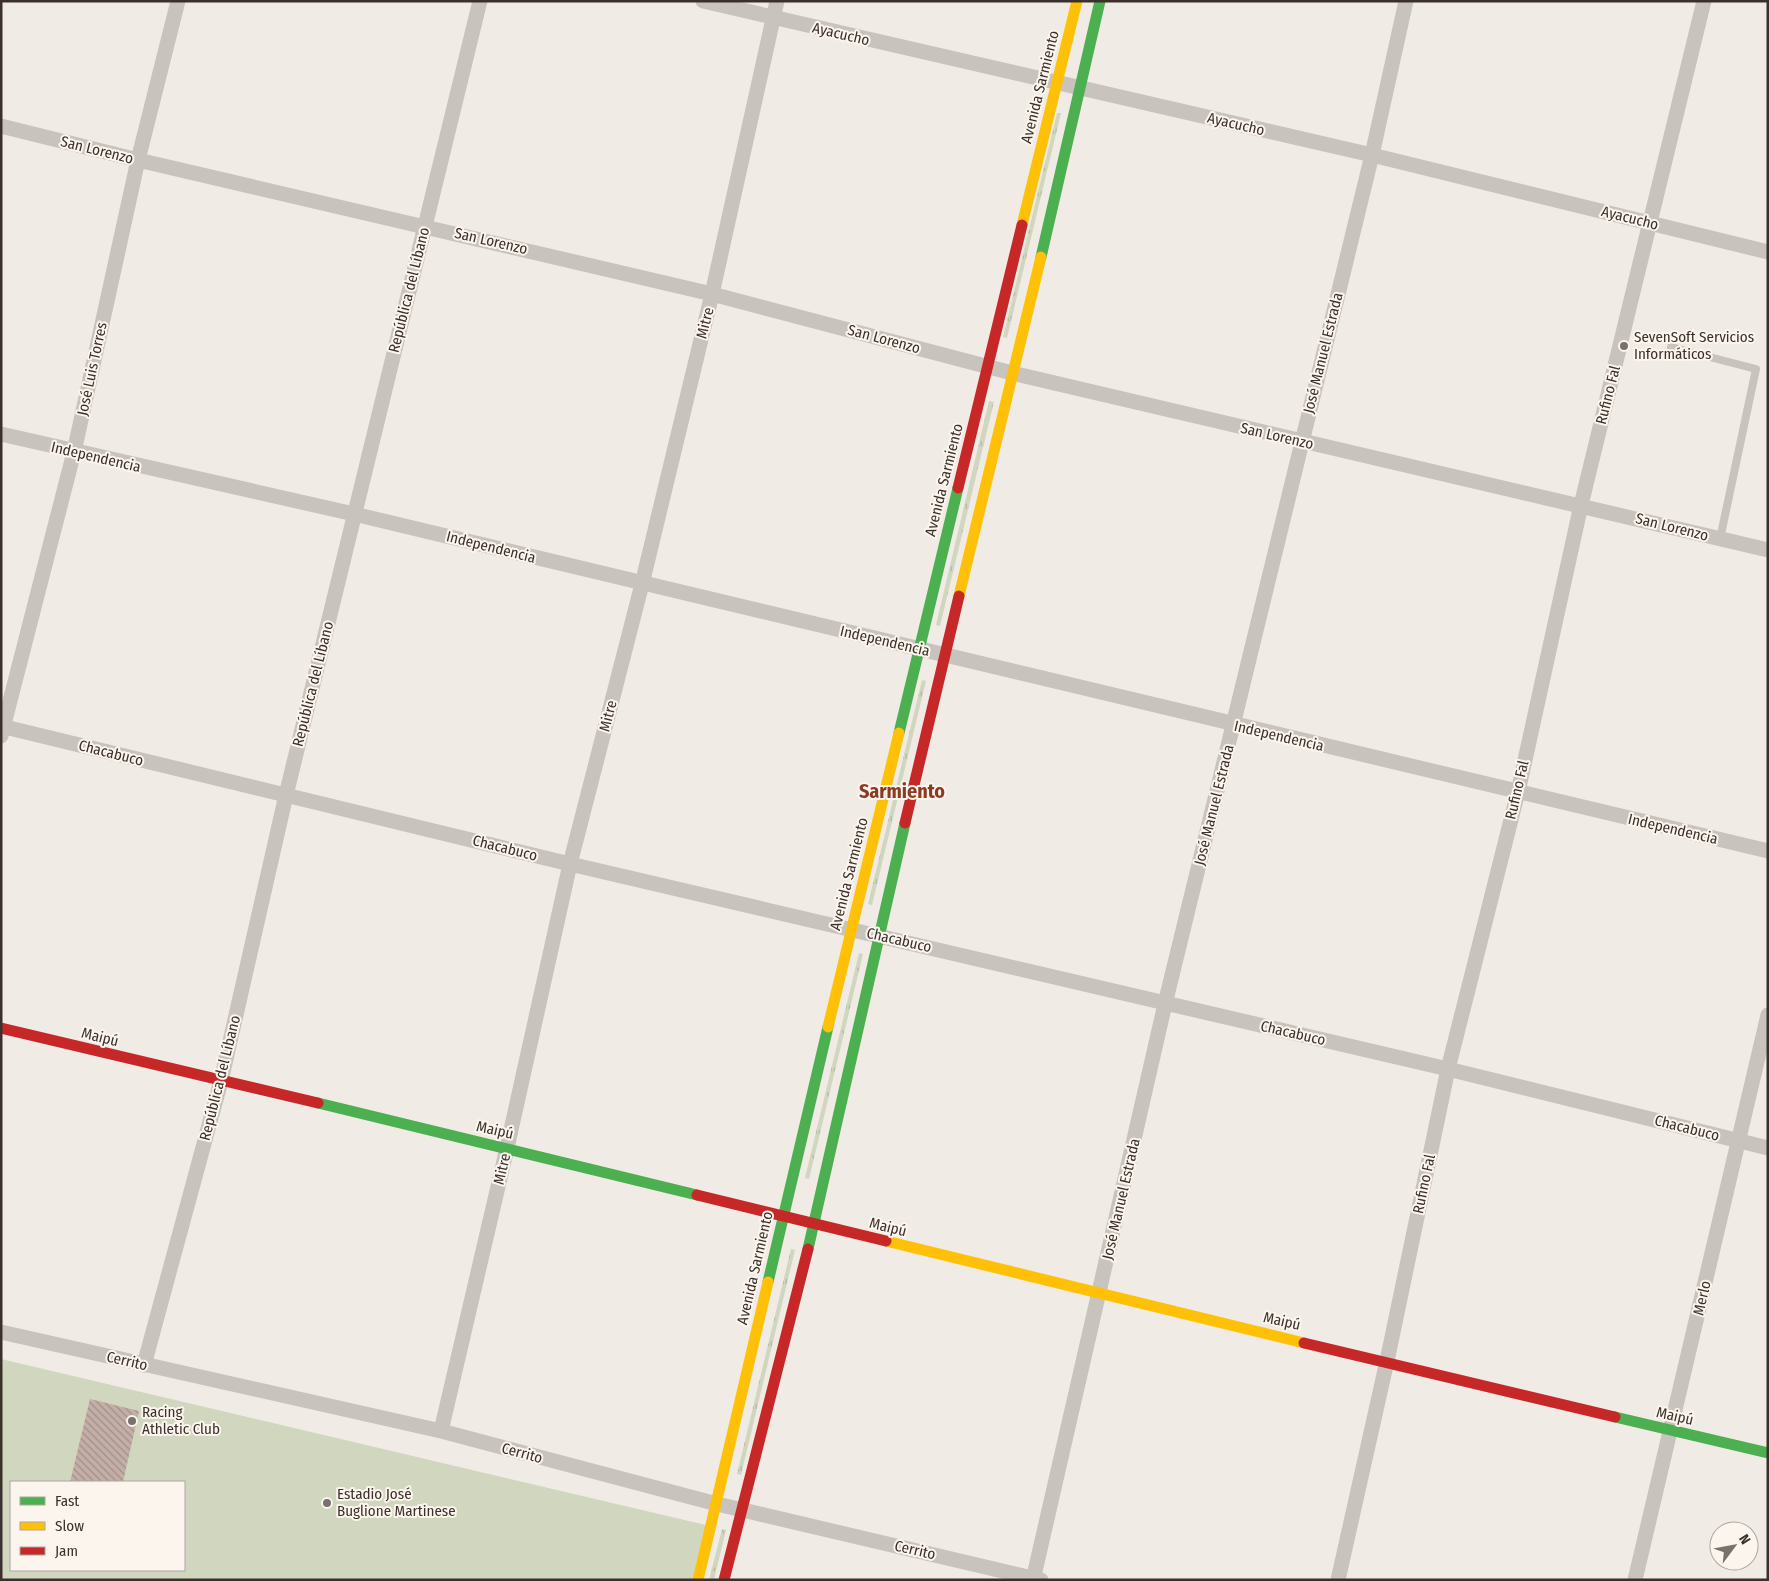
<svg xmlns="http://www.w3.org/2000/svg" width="1769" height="1581" font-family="'Fira Sans Condensed',sans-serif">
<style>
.grass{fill:url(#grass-tufts)}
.park{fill:#d1d6bf;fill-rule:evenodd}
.building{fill:url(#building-back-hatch)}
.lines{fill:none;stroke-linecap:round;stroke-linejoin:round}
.lane{stroke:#c9c3be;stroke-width:8}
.street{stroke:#c9c3be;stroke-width:15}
.fast{stroke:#4caf50;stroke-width:11}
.slow{stroke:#ffc107;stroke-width:11}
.jam{stroke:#c62828;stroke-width:11}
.poi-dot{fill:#7a716c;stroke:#fbf5ee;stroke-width:2}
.labels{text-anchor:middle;stroke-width:4;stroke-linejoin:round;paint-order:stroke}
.street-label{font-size:15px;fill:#3b302b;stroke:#fbf5ee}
.poi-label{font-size:15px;fill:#3b302b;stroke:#fbf5ee;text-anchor:start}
.district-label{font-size:20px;font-weight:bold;fill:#8c3b22;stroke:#fbf5ee}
</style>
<defs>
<pattern id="grass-tufts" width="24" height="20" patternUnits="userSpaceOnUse" patternTransform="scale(1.25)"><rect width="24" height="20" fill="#d1d6bf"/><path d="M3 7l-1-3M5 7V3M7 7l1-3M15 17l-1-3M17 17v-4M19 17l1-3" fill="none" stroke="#b4b8a4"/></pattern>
<pattern id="building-back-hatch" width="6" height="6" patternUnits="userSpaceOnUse" patternTransform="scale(1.25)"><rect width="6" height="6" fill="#c3afa7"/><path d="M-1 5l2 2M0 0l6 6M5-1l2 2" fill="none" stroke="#a08f88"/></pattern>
</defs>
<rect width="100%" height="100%" fill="#f0ebe5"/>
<path class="grass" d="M1057 113H1061L1007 338 1003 337Z
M989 401 994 402 940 626 936 625Z
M922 680 926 681 872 905 868 904Z
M859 953 863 954 809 1179 805 1178Z
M791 1249 795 1250 741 1475 737 1474Z
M722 1529 726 1530 714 1580H709Z"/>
<path class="park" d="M1 1359 710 1526 695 1580H1ZM11 1482H184V1570H11Z"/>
<path class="building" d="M90 1399 139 1411 123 1482H70Z"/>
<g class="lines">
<path class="lane" d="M1671 347 1756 369 1720 539"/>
<path class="street" d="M703 1 1372 155 1768 252
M1 126 138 160 712 294 1012 373 1768 550
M1 434 354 514 1768 851
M1 726 570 864 1448 1069 1768 1148
M1 736 74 452 138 160 178 1
M1 1332 441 1431 717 1504 1041 1580
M144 1365 221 1081 286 795 480 1
M441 1431 507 1148 570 864 642 584 712 294 777 1
M1033 1580 1165 1004 1372 155 1406 1
M1338 1580 1387 1361 1448 1069 1518 792 1581 505 1704 1
M1635 1580 1768 1015"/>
<path class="fast" d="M1041 257 1100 1
M899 733 958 488
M318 1103 697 1195
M808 1249 905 823
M768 1282 828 1027
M1615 1417 1768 1453"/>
<path class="slow" d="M1022 225 1077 1
M959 596 1041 257
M828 1027 899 733
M886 1241 1304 1343
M698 1580 768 1282"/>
<path class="jam" d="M958 488 1022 225
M905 823 959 596
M1 1028 318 1103
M697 1195 886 1241
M1304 1343 1615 1417
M724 1580 808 1249"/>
</g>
<g class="poi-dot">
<circle cx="1624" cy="346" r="5"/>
<circle cx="132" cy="1421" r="5"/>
<circle cx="327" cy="1503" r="5"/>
</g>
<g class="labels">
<g class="street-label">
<text transform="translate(841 34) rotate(13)" y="5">Ayacucho</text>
<text transform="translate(1040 87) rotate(-76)" y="5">Avenida Sarmiento</text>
<text transform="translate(1236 124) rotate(13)" y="5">Ayacucho</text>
<text transform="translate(97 150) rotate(14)" y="5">San Lorenzo</text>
<text transform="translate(1630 218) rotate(14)" y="5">Ayacucho</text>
<text transform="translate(491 241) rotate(13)" y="5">San Lorenzo</text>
<text transform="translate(409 290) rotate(-76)" y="5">República del Líbano</text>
<text transform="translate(705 323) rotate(-76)" y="5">Mitre</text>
<text transform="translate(884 339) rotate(15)" y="5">San Lorenzo</text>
<text transform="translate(1323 353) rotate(-76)" y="5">José Manuel Estrada</text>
<text transform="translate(92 369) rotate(-78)" y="5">José Luis Torres</text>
<text transform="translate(1608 395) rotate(-76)" y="5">Rufino Fal</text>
<text transform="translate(1277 436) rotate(13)" y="5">San Lorenzo</text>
<text transform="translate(96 457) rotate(13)" y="5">Independencia</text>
<text transform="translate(944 480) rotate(-76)" y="5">Avenida Sarmiento</text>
<text transform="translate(1672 527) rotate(14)" y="5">San Lorenzo</text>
<text transform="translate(491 547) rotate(14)" y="5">Independencia</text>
<text transform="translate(885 641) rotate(13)" y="5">Independencia</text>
<text transform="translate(313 684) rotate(-76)" y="5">República del Líbano</text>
<text transform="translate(608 716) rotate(-76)" y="5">Mitre</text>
<text transform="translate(1279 736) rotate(13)" y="5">Independencia</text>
<text transform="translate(111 753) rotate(14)" y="5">Chacabuco</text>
<text transform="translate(1517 790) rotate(-77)" y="5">Rufino Fal</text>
<text transform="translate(1214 805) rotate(-76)" y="5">José Manuel Estrada</text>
<text transform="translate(1673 829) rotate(13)" y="5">Independencia</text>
<text transform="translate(505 848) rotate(14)" y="5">Chacabuco</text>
<text transform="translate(849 874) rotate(-76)" y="5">Avenida Sarmiento</text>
<text transform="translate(899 940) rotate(13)" y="5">Chacabuco</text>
<text transform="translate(1293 1033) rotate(13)" y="5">Chacabuco</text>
<text transform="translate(100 1037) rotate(14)" y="5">Maipú</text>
<text transform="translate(220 1078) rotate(-76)" y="5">República del Líbano</text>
<text transform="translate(1687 1128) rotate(14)" y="5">Chacabuco</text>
<text transform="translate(495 1130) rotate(13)" y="5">Maipú</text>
<text transform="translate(502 1169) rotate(-77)" y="5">Mitre</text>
<text transform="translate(1424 1184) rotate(-78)" y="5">Rufino Fal</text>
<text transform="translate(1121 1199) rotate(-77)" y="5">José Manuel Estrada</text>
<text transform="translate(888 1227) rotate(14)" y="5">Maipú</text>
<text transform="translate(755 1268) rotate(-77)" y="5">Avenida Sarmiento</text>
<text transform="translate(1702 1298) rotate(-77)" y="5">Merlo</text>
<text transform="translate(1282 1321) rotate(13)" y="5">Maipú</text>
<text transform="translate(127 1361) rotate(13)" y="5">Cerrito</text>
<text transform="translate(1675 1416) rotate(13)" y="5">Maipú</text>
<text transform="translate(522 1453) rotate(15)" y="5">Cerrito</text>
<text transform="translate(915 1550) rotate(13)" y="5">Cerrito</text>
</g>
<g class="poi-label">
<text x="1634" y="342">SevenSoft Servicios<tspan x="1634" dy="17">Informáticos</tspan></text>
<text x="142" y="1417">Racing<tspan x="142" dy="17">Athletic Club</tspan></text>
<text x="337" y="1499">Estadio José<tspan x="337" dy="17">Buglione Martinese</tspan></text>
</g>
<g class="district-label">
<text x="902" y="798">Sarmiento</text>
</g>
</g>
<rect width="1769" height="1581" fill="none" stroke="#3b302b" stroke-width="5"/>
<rect x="10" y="1481" width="175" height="90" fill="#fbf5ee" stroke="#aea6a0"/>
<rect x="20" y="1497" width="25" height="8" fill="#4caf50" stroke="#aea6a0"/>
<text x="55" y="1506" font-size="15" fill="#3b302b">Fast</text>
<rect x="20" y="1522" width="25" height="8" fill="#ffc107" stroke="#aea6a0"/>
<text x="55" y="1531" font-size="15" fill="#3b302b">Slow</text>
<rect x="20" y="1547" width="25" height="8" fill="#c62828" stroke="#aea6a0"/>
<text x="55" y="1556" font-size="15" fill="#3b302b">Jam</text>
<g transform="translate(1734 1546) rotate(58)"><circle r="24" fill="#fbf5ee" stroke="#aea6a0"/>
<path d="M0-4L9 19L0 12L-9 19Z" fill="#7a716c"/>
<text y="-8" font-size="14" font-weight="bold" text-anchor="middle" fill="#3b302b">N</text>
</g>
</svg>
